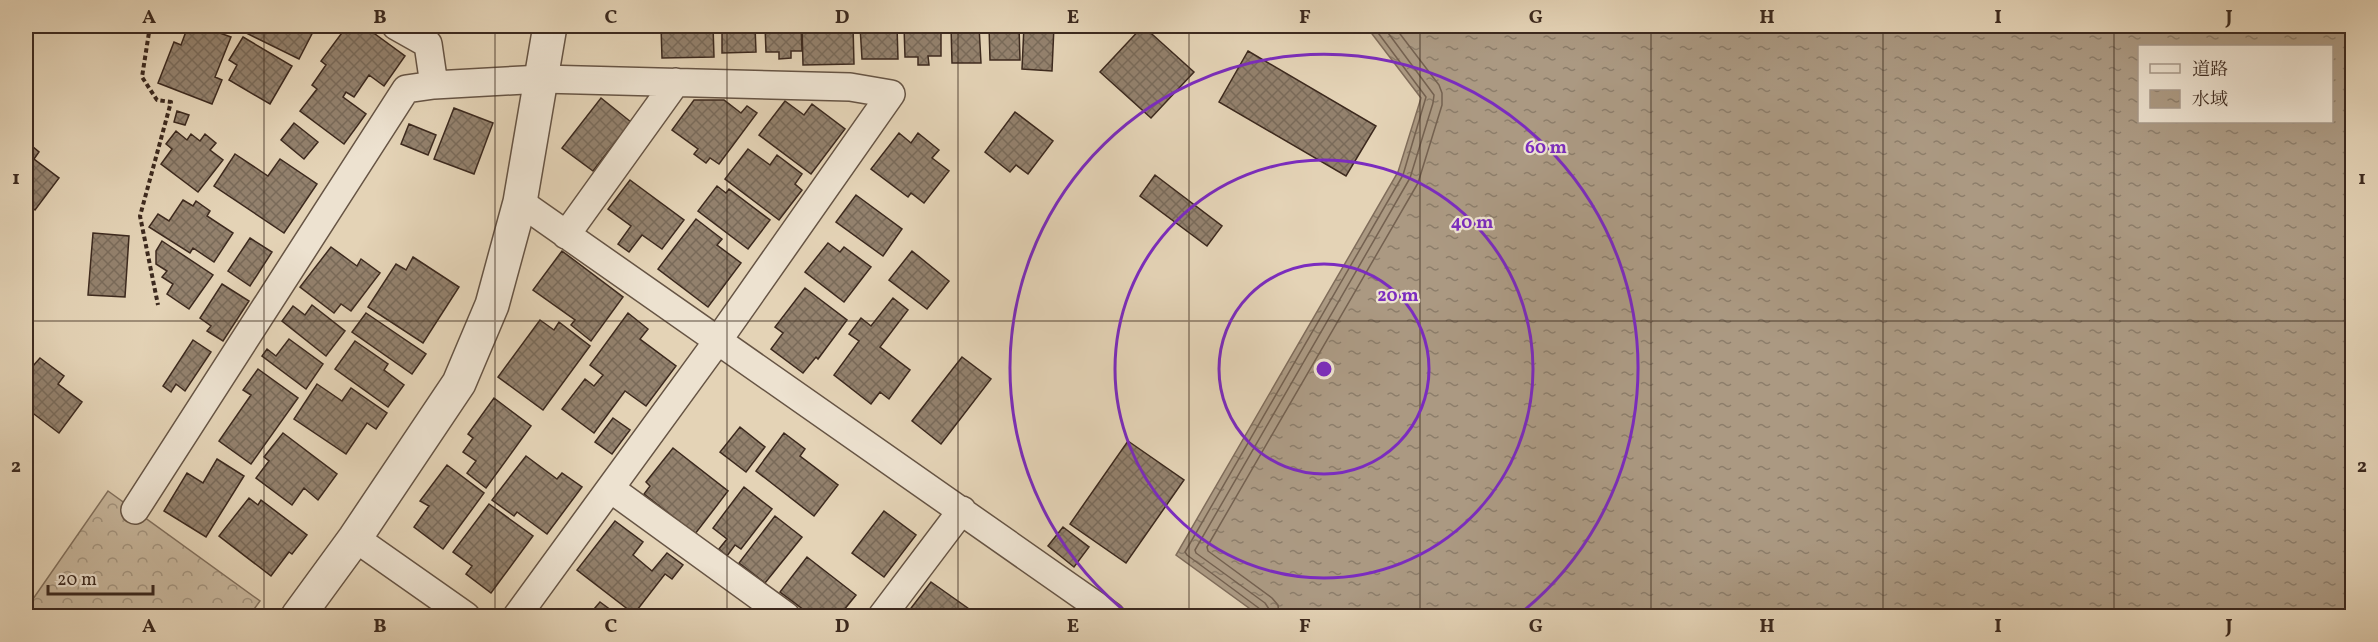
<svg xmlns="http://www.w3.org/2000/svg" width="2378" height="642" font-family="Vollkorn,'Noto Serif JP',serif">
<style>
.forest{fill:url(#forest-crowns);stroke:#82705d;stroke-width:1.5}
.water{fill:url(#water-ripples);stroke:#7f6c5a;stroke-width:1.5;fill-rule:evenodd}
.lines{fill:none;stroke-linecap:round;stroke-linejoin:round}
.shore{stroke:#746150;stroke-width:1.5}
.building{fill:url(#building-cross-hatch);stroke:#3c291e;stroke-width:1.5}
.minor-casing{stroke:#665444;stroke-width:30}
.tertiary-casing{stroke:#665444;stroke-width:36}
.path{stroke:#3c291e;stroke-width:4;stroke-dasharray:4.5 3;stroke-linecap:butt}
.minor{stroke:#ede2d0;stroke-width:27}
.tertiary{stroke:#ede2d0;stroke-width:33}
.grid{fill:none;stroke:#3c291e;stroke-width:1.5;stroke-opacity:0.55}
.ring{fill:none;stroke:#7b2cbf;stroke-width:3}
.centre{fill:#7b2cbf;stroke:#ede2d0;stroke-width:3}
.ring-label{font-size:18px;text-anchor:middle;font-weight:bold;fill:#7b2cbf;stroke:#ede2d0;stroke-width:4.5;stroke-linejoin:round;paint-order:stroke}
.neatline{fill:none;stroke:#3c291e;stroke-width:2}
.grid-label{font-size:20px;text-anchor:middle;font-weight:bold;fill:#3c291e}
</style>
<defs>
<pattern id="forest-crowns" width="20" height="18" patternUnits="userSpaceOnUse" patternTransform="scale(1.5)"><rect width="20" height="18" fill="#c7b69c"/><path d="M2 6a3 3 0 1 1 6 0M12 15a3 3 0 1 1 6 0" fill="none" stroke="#a3947f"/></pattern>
<pattern id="water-ripples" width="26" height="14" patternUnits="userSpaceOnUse" patternTransform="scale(1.5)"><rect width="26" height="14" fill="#ab9982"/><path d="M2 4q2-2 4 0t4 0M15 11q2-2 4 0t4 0" fill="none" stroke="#8c7d6a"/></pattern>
<pattern id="building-cross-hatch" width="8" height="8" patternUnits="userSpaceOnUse" patternTransform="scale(1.5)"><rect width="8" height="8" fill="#93816d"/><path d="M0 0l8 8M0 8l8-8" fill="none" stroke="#796a59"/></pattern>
</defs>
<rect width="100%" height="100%" fill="#e4d3b6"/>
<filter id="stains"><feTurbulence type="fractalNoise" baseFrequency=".00333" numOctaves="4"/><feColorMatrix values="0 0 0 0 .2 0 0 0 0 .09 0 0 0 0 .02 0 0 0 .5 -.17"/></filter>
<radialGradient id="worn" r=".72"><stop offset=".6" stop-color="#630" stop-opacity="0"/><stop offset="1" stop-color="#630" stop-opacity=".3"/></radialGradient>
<path class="forest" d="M108 491 260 601 249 616H26V609Z"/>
<path class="water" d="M1366 26H2352V616H1260L1176 555 1398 172 1421 98ZM2140 46H2332V122H2140Z"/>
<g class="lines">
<path class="shore" d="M1263 616 1260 609 1187 555 1185 552 1403 175 1426 97 1373 26
M1270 616 1269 609 1265 603 1196 553 1195 550 1410 178 1433 103 1434 95 1383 26
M1279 616 1278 605 1272 598 1208 551 1207 547 1418 183 1442 105V93L1439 85 1394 26"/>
</g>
<path class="building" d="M188 26H200L231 37 215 77 222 80 212 104 158 83 174 42 181 45Z
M250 26H316L299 59 246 33Z
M347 26H364L405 56 384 86 369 75 354 97 346 92 343 97 366 114 344 144 300 111 317 89 312 85 326 65 321 61Z
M448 26H511L510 33Z
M661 26H713L714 57 662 58Z
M722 26H755L756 52 722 53Z
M765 26H801L802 51H791V58L779 59V52H766Z
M802 26H853L854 64 803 65Z
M860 26H897L898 59H862Z
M904 26H941V56H928L929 65H918V57H905Z
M951 26H979L981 63H952Z
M989 26H1019L1020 60H990Z
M1024 26H1054L1052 71 1022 69Z
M1143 26 1194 72 1151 118 1100 72Z
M243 37 292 66 270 104 229 80 237 65 229 60Z
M1248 51 1376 126 1346 176 1219 102Z
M601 98 631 122 593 171 562 148Z
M694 100H724L741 113 747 106 757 113 719 164 710 158 706 163 694 154 698 149 672 130Z
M785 101 804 115 812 104 845 129 811 174 759 135Z
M454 108 493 123 474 174 434 159Z
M177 111 189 115 185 125 174 122Z
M1015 112 1053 141 1028 174 1016 165 1010 172 985 152Z
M294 123 318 142 304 159 281 140Z
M409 124 436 135 428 155 401 144Z
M176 131 187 140 191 134 200 141 205 134 216 143 210 150 223 160 198 192 161 164 172 149 166 144Z
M899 133 911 143 918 133 939 150 932 158 949 171 924 203 911 193 908 197 871 169Z
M26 141 39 152 34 159 59 178 35 210 26 203Z
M748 149 770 165 777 155 802 174 795 184 802 190 779 220 725 179Z
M235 154 268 176 280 159 317 184 284 233 214 186Z
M1155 175 1222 226 1207 246 1140 196Z
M630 180 684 220 662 249 642 235 629 252 618 244 631 226 608 209Z
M717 186 726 193 729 189 770 220 748 249 698 211Z
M856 195 902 229 883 256 836 222Z
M183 200 193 206 196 201 210 211 207 216 233 233 214 262 193 248 190 253 149 227 158 214 169 221Z
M696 219 722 239 717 245 741 263 708 307 658 269Z
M93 233 129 236 125 297 88 295Z
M250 238 272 252 250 286 228 271Z
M162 241 213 275 189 309 167 294 173 284 162 277 167 271 156 264V251Z
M828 243 840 252 844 247 871 267 844 302 805 272Z
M331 247 357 266 361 259 380 273 351 311 341 304 334 313 300 287Z
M562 251 623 297 591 341 571 325 575 320 533 290Z
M912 251 949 281 927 309 889 280Z
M413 257 459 287 423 343 368 307 396 264 406 270Z
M222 284 249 301 223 341 207 331 211 326 200 318Z
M805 288 847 320 818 359 816 357 803 373 771 349 783 333 775 327Z
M893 298 908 310 880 347 910 370 889 399 880 392 871 404 834 375 859 341 849 334 861 318 871 326Z
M312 305 345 331 326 356 282 321 293 306 305 315Z
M366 313 426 354 412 374 352 332Z
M628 313 648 329 640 339 676 366 646 406 625 391 594 433 562 409 585 379 594 386 603 375 590 365Z
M540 320 554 330 559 322 590 346 543 410 498 377Z
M289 339 323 364 306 389 262 356 267 349 276 356Z
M193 340 211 352 185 391 176 384 171 392 163 386Z
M355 341 388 364 384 370 404 385 388 407 335 369Z
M962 357 991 379 941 444 912 421Z
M40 358 64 376 58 384 82 402 59 433 26 408V360L33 366Z
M258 369 298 398 251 464 219 441 251 395 243 390Z
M317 384 342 401 351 388 387 413 376 429 367 423 346 454 294 419Z
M494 398 531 426 486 488 467 473 476 461 463 452 473 438 468 434Z
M613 418 630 430 612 454 595 442Z
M740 427 765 447 746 472 720 452Z
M283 433 337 474 318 500 304 488 292 505 256 478 269 461 264 457Z
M784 433 805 449 800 456 838 485 814 516 756 471Z
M1128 441 1184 480 1126 563 1070 524Z
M673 448 728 491 695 534 644 494 650 486 646 482Z
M526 456 557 479 562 473 582 487 547 534 517 512 514 516 492 500Z
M217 459 244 476 206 537 164 511 187 473 203 483Z
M447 465 484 493 443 549 414 527 429 506 420 501Z
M744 487 772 509 741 549 735 545 727 556 719 549 727 539 713 528Z
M249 498 258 505 261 500 307 535 292 554 289 552 271 576 219 536Z
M489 504 533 536 491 593 466 574 472 566 453 552Z
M884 511 916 535 884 577 852 553Z
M775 516 802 537 765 583 739 563Z
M615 521 643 542 633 555 652 571 667 553 683 565 672 579 665 574 634 614 577 570Z
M1063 527 1089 547 1074 567 1048 546Z
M807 557 856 595 839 616H812L780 592Z
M931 582 979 616H905Z
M600 602 619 616H588Z"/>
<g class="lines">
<g class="minor-casing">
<path id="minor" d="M396 26 428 44 434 85
M520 202 1111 616
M566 235 676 82
M611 489 786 616
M135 510 406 89 434 85 542 79 850 87 891 94 719 339 517 616
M355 538 466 616
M882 616 962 510"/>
</g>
<g class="tertiary-casing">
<path id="tertiary" d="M298 616 355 538 459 383 492 305 520 202 550 26"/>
</g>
<path class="path" d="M150 26 142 77 157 100 171 102 140 216 158 305"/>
<use href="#minor" class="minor"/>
<use href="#tertiary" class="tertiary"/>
</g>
<path class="grid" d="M264 26V616M495 26V616M727 26V616M958 26V616M1189 26V616M1420 26V616M1651 26V616M1883 26V616M2114 26V616M26 321H2352"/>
<g class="ring">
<circle cx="1324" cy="369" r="105"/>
<circle cx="1324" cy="369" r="209"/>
<path d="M1131 616A314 314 0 1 1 1517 616"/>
</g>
<circle cx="1324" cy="369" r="9" class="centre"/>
<g class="ring-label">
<text x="1546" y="153">60 m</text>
<text x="1472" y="228">40 m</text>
<text x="1398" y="301">20 m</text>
</g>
<rect width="2378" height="642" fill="none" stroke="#e4d3b6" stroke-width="66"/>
<rect x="2138" y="45" width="195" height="78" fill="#ede2d0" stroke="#a69889" stroke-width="1.5"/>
<rect x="2150" y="64" width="30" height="9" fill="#ede2d0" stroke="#a69889" stroke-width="1.5"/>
<text x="2192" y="75" font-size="18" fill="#3c291e">道路</text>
<rect x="2150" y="90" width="30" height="18" fill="url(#water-ripples)" stroke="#a69889" stroke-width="1.5"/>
<text x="2192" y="105" font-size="18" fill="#3c291e">水域</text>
<path d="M48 585v9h105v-9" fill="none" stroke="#3c291e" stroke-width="3"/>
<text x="57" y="585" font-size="18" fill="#3c291e" stroke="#ede2d0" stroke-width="4.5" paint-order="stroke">20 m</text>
<rect x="33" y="33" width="2312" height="576" class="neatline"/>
<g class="grid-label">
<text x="149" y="23">A</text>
<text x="380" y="23">B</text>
<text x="611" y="23">C</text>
<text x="842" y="23">D</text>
<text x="1073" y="23">E</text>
<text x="1305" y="23">F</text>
<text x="1536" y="23">G</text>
<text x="1767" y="23">H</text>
<text x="1998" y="23">I</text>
<text x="2229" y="23">J</text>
<text x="16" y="184">1</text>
<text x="2362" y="184">1</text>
<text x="16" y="472">2</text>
<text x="2362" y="472">2</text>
<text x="149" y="632">A</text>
<text x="380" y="632">B</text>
<text x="611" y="632">C</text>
<text x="842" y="632">D</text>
<text x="1073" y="632">E</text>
<text x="1305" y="632">F</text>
<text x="1536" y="632">G</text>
<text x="1767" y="632">H</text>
<text x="1998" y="632">I</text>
<text x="2229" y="632">J</text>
</g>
<rect width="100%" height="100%" filter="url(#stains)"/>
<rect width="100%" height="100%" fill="url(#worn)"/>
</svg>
